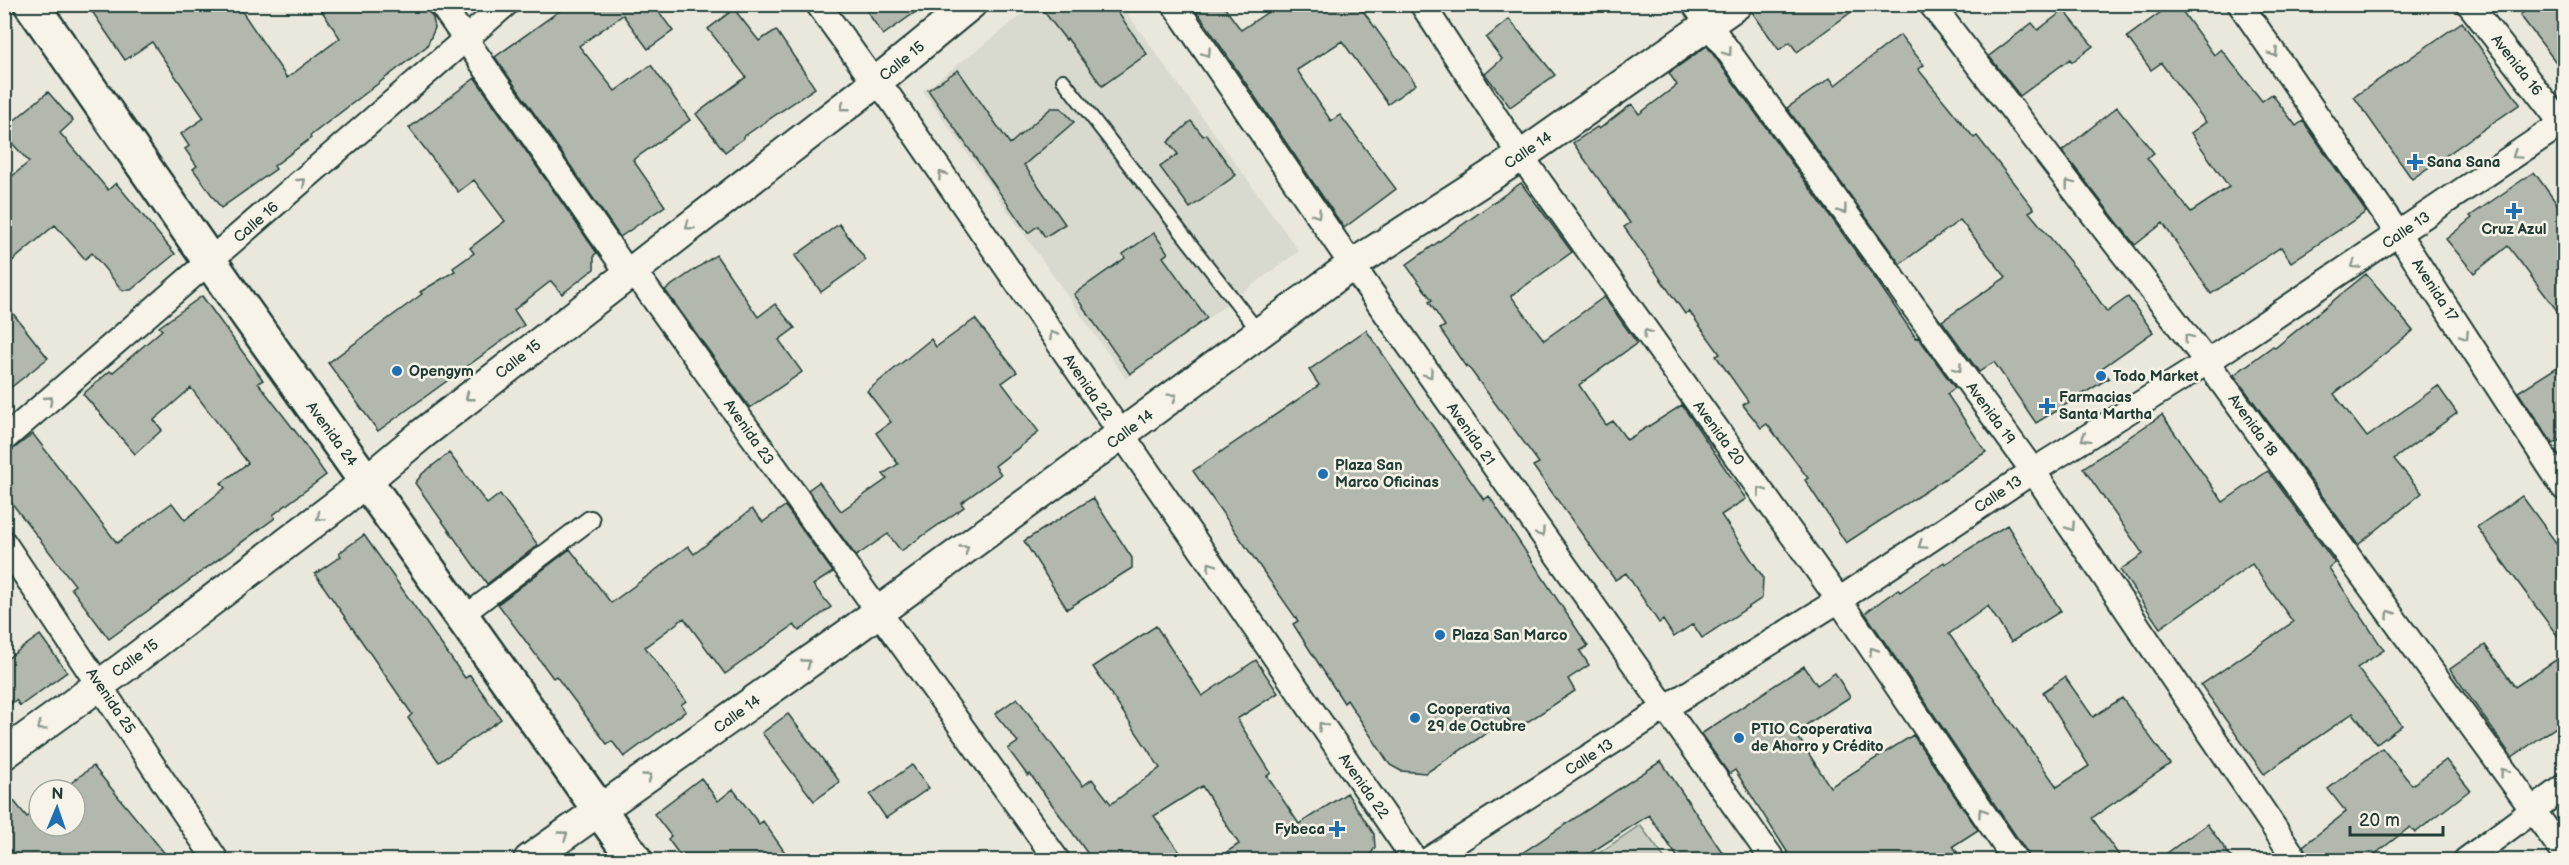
<svg xmlns="http://www.w3.org/2000/svg" width="2569" height="865" font-family="'Balsamiq Sans',sans-serif">
<style>
.built{fill:#d9dacf}
.green{fill:#c8ccc1;stroke:#74847a;stroke-width:1.5}
.building{fill:#b2b8ae;stroke:#1f3d34;stroke-width:1.5}
.lines{fill:none;stroke-linecap:round;stroke-linejoin:round}
.service-casing{stroke:#1f3d34;stroke-width:16}
.pedestrian-casing{stroke:#1f3d34;stroke-width:22}
.minor-casing{stroke:#1f3d34;stroke-width:28}
.tertiary-casing{stroke:#1f3d34;stroke-width:34}
.secondary-casing{stroke:#1f3d34;stroke-width:38}
.service{stroke:#f7f3e8;stroke-width:12}
.pedestrian{stroke:#f7f3e8;stroke-width:18}
.minor{stroke:#f7f3e8;stroke-width:24}
.tertiary{stroke:#f7f3e8;stroke-width:30}
.secondary{stroke:#f7f3e8;stroke-width:33}
.oneway{stroke:#8b988e}
.poi-dot{fill:#1f6fb2;stroke:#f7f3e8;stroke-width:2}
.labels{text-anchor:middle;stroke-width:5;stroke-linejoin:round;paint-order:stroke}
.street-label{font-size:15px;fill:#1f3d34;stroke:#f7f3e8}
.poi-label{font-size:15px;font-weight:bold;fill:#1f3d34;stroke:#f7f3e8;text-anchor:start}
</style>
<rect width="100%" height="100%" fill="#eae8dd"/>
<filter id="ink" filterUnits="userSpaceOnUse"><feTurbulence type="fractalNoise" baseFrequency=".0167" numOctaves="2"/><feDisplacementMap in="SourceGraphic" scale="12" xChannelSelector="R" yChannelSelector="G"/><feConvolveMatrix kernelMatrix="1 2 1 2 8 2 1 2 1" color-interpolation-filters="sRGB"/></filter>
<g filter="url(#ink)">
<path class="built" d="M1035 5H1121L1299 251 1126 379 923 91Z"/>
<path class="green" d="M1640 825 1666 860H1589Z"/>
<path class="building" d="M87 4H237L287 78 340 38 317 4H423L433 18 435 28 427 46 310 136 311 138 274 166 276 169 221 208 193 169 197 166 185 149 189 146 181 134 204 118 152 42 125 60Z
M569 4H653L673 31 648 49 623 15 579 46 615 91 651 65 690 120 633 160 665 206 620 237 495 57Z
M862 4H927L883 35Z
M1038 4H1112L1147 54 1102 86 1067 38 1066 40Z
M1192 4H1222L1241 30 1280 4H1358L1416 84 1388 104 1342 41 1297 70 1331 121 1340 115 1396 189 1344 228Z
M1754 4H1862L1797 52 1790 42 1779 50 1752 12Z
M2172 4H2177L2214 55 2221 49 2262 101 2272 94 2296 126 2303 121 2366 212 2291 262 2281 247 2211 294 2163 223 2135 245 2062 151 2117 107 2154 153 2147 158 2191 212 2229 187 2191 133 2206 122 2161 63 2151 70 2127 37Z
M2533 4H2565V74L2520 15Z
M734 9 759 41 776 30 815 88 743 137 744 138 725 152 696 114 746 77 708 29Z
M2064 10 2093 46 2072 62 2070 59 2020 96 1989 56 2032 23 2038 30Z
M1509 19 1555 75 1510 107 1485 74 1502 59 1486 38Z
M2462 22 2520 104 2412 179 2354 97Z
M1900 35 1924 65 1918 69 1974 138 1977 136 2034 209 2029 212 2085 280 2107 312 2128 297 2153 332 2102 368 2109 378 2036 423 1994 362 1979 372 1942 321 2006 277 1960 220 1900 264 1787 108 1830 78 1835 85Z
M1707 46 1877 281 1916 338 1918 337 1955 388 1947 394 1986 452 1846 543 1805 480 1808 478 1767 424 1761 428 1743 405 1748 401 1716 356 1720 354 1689 311 1685 314 1624 227 1630 223 1573 143 1597 127 1599 129 1632 104 1639 114 1677 85 1669 73Z
M958 70 1010 144 1051 108H1061L1074 122 1024 165 1065 224 1045 237 1038 226 1028 233 928 90Z
M475 78 597 253 594 255V269L562 294 551 281 514 310 524 325 378 431 328 363 422 294 420 292 455 271 453 268 474 253 470 248 505 221 474 180 458 192 409 128Z
M48 92 73 121 60 133 108 190 116 183 175 254 131 290H122L92 253 85 259 55 225 4 268V183L29 162 4 134V129Z
M1191 121 1203 136 1206 134 1236 175 1190 208 1160 167 1178 154 1168 142Z
M2534 172 2565 215V321L2508 246 2474 273 2446 239 2472 218 2470 216Z
M1521 183 1572 252 1511 296 1544 340 1604 297 1637 343 1579 385 1606 425 1613 421 1627 440 1682 405 1746 499 1721 515 1763 577 1762 598 1702 638 1693 624 1674 637 1663 620 1659 623 1626 573 1615 580 1533 466 1539 463 1467 365 1466 367 1440 329 1445 326 1429 302 1432 300 1406 265Z
M839 224 866 260 821 292 795 256Z
M1154 233 1168 253 1163 257 1207 318 1130 374 1074 294 1125 258 1123 254Z
M716 255 758 317 775 304 795 328 779 340 802 372 750 408 665 290Z
M2366 274 2413 331 2334 394 2367 437 2438 386 2457 413 2394 459 2422 493 2358 545 2234 375 2273 346 2275 348Z
M202 296 263 380 258 383 299 436 326 475 273 515 275 518 109 639 71 588 75 585 4 493V456L33 434 117 543 172 503 185 520 225 488 221 483 248 463 191 388 154 420 162 430 135 454 83 394 110 371 112 373 162 330 159 327Z
M4 302 48 358 4 393Z
M975 319 1017 372 1002 383 1039 432 995 466 1001 474 961 503 964 507 901 551 888 534 856 556 808 490 819 482 841 511 887 479 883 474 898 464 876 433 891 422 867 391 931 339 936 347Z
M1366 330 1484 500 1489 496 1588 646 1580 651 1589 665 1568 679 1575 691 1515 730 1508 719 1426 773 1401 771 1390 765 1347 700 1344 703 1293 624 1298 621 1193 471 1319 385 1309 370Z
M2565 362V437L2553 444 2518 392Z
M2162 415 2223 502 2268 471 2335 563 2329 568 2384 650 2357 668 2402 725 2377 744 2353 713 2264 774 2201 685 2293 622 2252 564 2160 628 2120 570 2143 554 2083 468Z
M449 453 487 504 500 494 538 545 487 584 415 483 423 473Z
M2522 496 2565 555V646L2477 527Z
M1093 498 1132 558V568L1067 609 1024 541Z
M785 506 833 572 813 585 831 607 799 631 794 625 725 674 684 618 645 647 686 701 681 705 686 711 624 757 612 741 607 744 556 676 553 678 498 604 570 549 611 603 688 546 694 554 752 509 763 522Z
M2007 525 2061 611 2011 642 1988 606 1949 634 2057 787 2089 766 2043 692 2065 677 2093 717 2122 698 2170 764 2092 818 2123 861H2029L2027 852 1865 613 1898 589 1900 592 1944 562 1945 564Z
M364 535 465 678 470 675 501 719 439 762 408 718 412 714 315 574 341 556 339 553Z
M1156 626 1202 696 1256 660 1278 693 1237 719 1271 773 1267 776 1299 824 1347 793 1374 834 1375 847 1367 861H1213L1239 844 1202 786 1154 816 1186 861H1093L1030 774 1028 776 1008 749 1018 742 995 714 1017 698 1083 786 1092 779 1111 804 1160 768 1093 667Z
M40 635 67 672 20 706 16 700 4 709V661Z
M2485 645 2515 687 2565 654V721L2512 757 2450 669Z
M1804 666 1817 685 1835 673 1850 697 1795 732 1830 787 1913 735 1978 830 1953 846 1963 861H1793L1735 770 1729 774 1701 734Z
M788 714 840 782 814 801 762 733Z
M2382 748 2412 785 2446 760 2470 790 2415 833 2410 827 2366 861H2310L2303 846 2346 812 2328 789Z
M1661 761 1728 861H1680L1649 815 1578 861H1510Z
M912 765 929 788 886 818 870 795Z
M93 766 171 861H4V789L27 817 39 808V826H75V790H62Z
M701 778 718 801 733 789 759 824 763 821 791 861H684L668 839 671 836 654 814Z
M2207 824 2234 861H2156Z"/>
<g class="lines">
<g class="service-casing">
<path id="service" d="M1063 80 1259 332"/>
</g>
<g class="pedestrian-casing">
<path id="pedestrian" d="M462 617 590 520"/>
</g>
<g class="minor-casing">
<path id="minor" d="M441 4 628 273 644 285 1057 860
M818 4 875 83 888 95 1415 860
M1174 4 1352 265 1773 860
M1422 4 1521 156 1839 600 2015 860
M1694 4 2033 471 2296 860
M1931 4 2207 362 2564 853
M2240 4 2399 235 2564 488
M2469 4 2564 126
M4 439 506 4
M4 543 216 860
M1428 860 1665 708 1839 600 2033 471 2207 362 2564 122
M2466 860 2564 787"/>
</g>
<g class="tertiary-casing">
<path id="tertiary" d="M4 754 123 668 342 501 421 435 875 83 971 4
M529 860 847 635 1352 265 1521 156 1737 4"/>
</g>
<g class="secondary-casing">
<path id="secondary" d="M31 4 232 293 635 860"/>
</g>
<use href="#service" class="service"/>
<use href="#pedestrian" class="pedestrian"/>
<use href="#minor" class="minor"/>
<use href="#tertiary" class="tertiary"/>
<use href="#secondary" class="secondary"/>
</g>
<defs><path id="oneway-chevron" d="M-2-3.5L2.5 0L-2 3.5" fill="none" stroke-width="1.6" stroke-linecap="round" stroke-linejoin="round" transform="scale(1.5)"/></defs>
<g class="oneway">
<use href="#oneway-chevron" transform="translate(1728 52) rotate(54)"/>
<use href="#oneway-chevron" transform="translate(1207 53) rotate(56)"/>
<use href="#oneway-chevron" transform="translate(2274 53) rotate(56)"/>
<use href="#oneway-chevron" transform="translate(844 107) rotate(142)"/>
<use href="#oneway-chevron" transform="translate(2516 155) rotate(146)"/>
<use href="#oneway-chevron" transform="translate(942 175) rotate(-124)"/>
<use href="#oneway-chevron" transform="translate(302 182) rotate(-41)"/>
<use href="#oneway-chevron" transform="translate(2069 184) rotate(-128)"/>
<use href="#oneway-chevron" transform="translate(1843 210) rotate(54)"/>
<use href="#oneway-chevron" transform="translate(1317 214) rotate(56)"/>
<use href="#oneway-chevron" transform="translate(689 226) rotate(142)"/>
<use href="#oneway-chevron" transform="translate(2355 265) rotate(146)"/>
<use href="#oneway-chevron" transform="translate(1647 333) rotate(-126)"/>
<use href="#oneway-chevron" transform="translate(1053 335) rotate(-124)"/>
<use href="#oneway-chevron" transform="translate(2465 336) rotate(57)"/>
<use href="#oneway-chevron" transform="translate(2188 338) rotate(-128)"/>
<use href="#oneway-chevron" transform="translate(1958 368) rotate(54)"/>
<use href="#oneway-chevron" transform="translate(1429 374) rotate(55)"/>
<use href="#oneway-chevron" transform="translate(469 397) rotate(142)"/>
<use href="#oneway-chevron" transform="translate(1173 397) rotate(-37)"/>
<use href="#oneway-chevron" transform="translate(49 400) rotate(-41)"/>
<use href="#oneway-chevron" transform="translate(2085 438) rotate(148)"/>
<use href="#oneway-chevron" transform="translate(1761 491) rotate(-126)"/>
<use href="#oneway-chevron" transform="translate(320 517) rotate(143)"/>
<use href="#oneway-chevron" transform="translate(2071 527) rotate(56)"/>
<use href="#oneway-chevron" transform="translate(1541 533) rotate(55)"/>
<use href="#oneway-chevron" transform="translate(1922 545) rotate(146)"/>
<use href="#oneway-chevron" transform="translate(965 549) rotate(-36)"/>
<use href="#oneway-chevron" transform="translate(1211 566) rotate(-125)"/>
<use href="#oneway-chevron" transform="translate(2390 614) rotate(-126)"/>
<use href="#oneway-chevron" transform="translate(1873 651) rotate(-124)"/>
<use href="#oneway-chevron" transform="translate(807 663) rotate(-36)"/>
<use href="#oneway-chevron" transform="translate(1322 726) rotate(-125)"/>
<use href="#oneway-chevron" transform="translate(41 727) rotate(143)"/>
<use href="#oneway-chevron" transform="translate(2504 772) rotate(-126)"/>
<use href="#oneway-chevron" transform="translate(648 777) rotate(-36)"/>
<use href="#oneway-chevron" transform="translate(1982 812) rotate(-124)"/>
<use href="#oneway-chevron" transform="translate(564 835) rotate(-36)"/>
</g>
</g>
<g class="poi-dot">
<path d="M2412 153h6v6h6v6h-6v6h-6v-6h-6v-6h6z"/>
<path d="M2511 202h6v6h6v6h-6v6h-6v-6h-6v-6h6z"/>
<circle cx="397" cy="371" r="6"/>
<circle cx="2101" cy="376" r="6"/>
<path d="M2044 397h6v6h6v6h-6v6h-6v-6h-6v-6h6z"/>
<circle cx="1323" cy="474" r="6"/>
<circle cx="1440" cy="635" r="6"/>
<circle cx="1415" cy="718" r="6"/>
<circle cx="1739" cy="738" r="6"/>
<path d="M1334 820h6v6h6v6h-6v6h-6v-6h-6v-6h6z"/>
</g>
<g class="labels">
<g class="street-label">
<text transform="translate(902 61) rotate(-39)" y="5">Calle 15</text>
<text transform="translate(2517 65) rotate(52)" y="5">Avenida 16</text>
<text transform="translate(1528 150) rotate(-34)" y="5">Calle 14</text>
<text transform="translate(256 222) rotate(-41)" y="5">Calle 16</text>
<text transform="translate(2406 230) rotate(-34)" y="5">Calle 13</text>
<text transform="translate(2435 290) rotate(57)" y="5">Avenida 17</text>
<text transform="translate(518 359) rotate(-38)" y="5">Calle 15</text>
<text transform="translate(1088 387) rotate(56)" y="5">Avenida 22</text>
<text transform="translate(1991 413) rotate(54)" y="5">Avenida 19</text>
<text transform="translate(2253 425) rotate(54)" y="5">Avenida 18</text>
<text transform="translate(1130 429) rotate(-37)" y="5">Calle 14</text>
<text transform="translate(749 432) rotate(55)" y="5">Avenida 23</text>
<text transform="translate(1719 433) rotate(54)" y="5">Avenida 20</text>
<text transform="translate(332 434) rotate(54)" y="5">Avenida 24</text>
<text transform="translate(1471 434) rotate(55)" y="5">Avenida 21</text>
<text transform="translate(1998 494) rotate(-34)" y="5">Calle 13</text>
<text transform="translate(135 658) rotate(-36)" y="5">Calle 15</text>
<text transform="translate(111 701) rotate(56)" y="5">Avenida 25</text>
<text transform="translate(737 714) rotate(-36)" y="5">Calle 14</text>
<text transform="translate(1589 757) rotate(-33)" y="5">Calle 13</text>
<text transform="translate(1364 786) rotate(55)" y="5">Avenida 22</text>
</g>
<g class="poi-label">
<text x="2427" y="167">Sana Sana</text>
<text x="2514" y="234" text-anchor="middle">Cruz Azul</text>
<text x="409" y="376">Opengym</text>
<text x="2113" y="381">Todo Market</text>
<text x="2059" y="402">Farmacias<tspan x="2059" dy="17">Santa Martha</tspan></text>
<text x="1335" y="470">Plaza San<tspan x="1335" dy="17">Marco Oficinas</tspan></text>
<text x="1452" y="640">Plaza San Marco</text>
<text x="1427" y="714">Cooperativa<tspan x="1427" dy="17">29 de Octubre</tspan></text>
<text x="1751" y="734">PTIO Cooperativa<tspan x="1751" dy="17">de Ahorro y Crédito</tspan></text>
<text x="1325" y="834" text-anchor="end">Fybeca</text>
</g>
</g>
<rect width="2569" height="865" fill="none" stroke="#f7f3e8" stroke-width="24"/>
<rect x="12" y="12" width="2545" height="841" fill="none" stroke="#1f3d34" stroke-width="2" filter="url(#ink)"/>
<g transform="translate(57 808) rotate(2)"><circle r="28" fill="#f7f3e8" stroke="#a1aaa0" stroke-width="1.5"/>
<path d="M0-4.5L10 22L0 15L-10 22Z" fill="#1f6fb2"/>
<text y="-9" font-size="16" font-weight="bold" text-anchor="middle" fill="#1f3d34">N</text>
</g>
<path d="M2350 826v9h93v-9" fill="none" stroke="#1f3d34" stroke-width="3"/>
<text x="2359" y="826" font-size="18" fill="#1f3d34" stroke="#f7f3e8" stroke-width="4.5" paint-order="stroke">20 m</text>
</svg>
